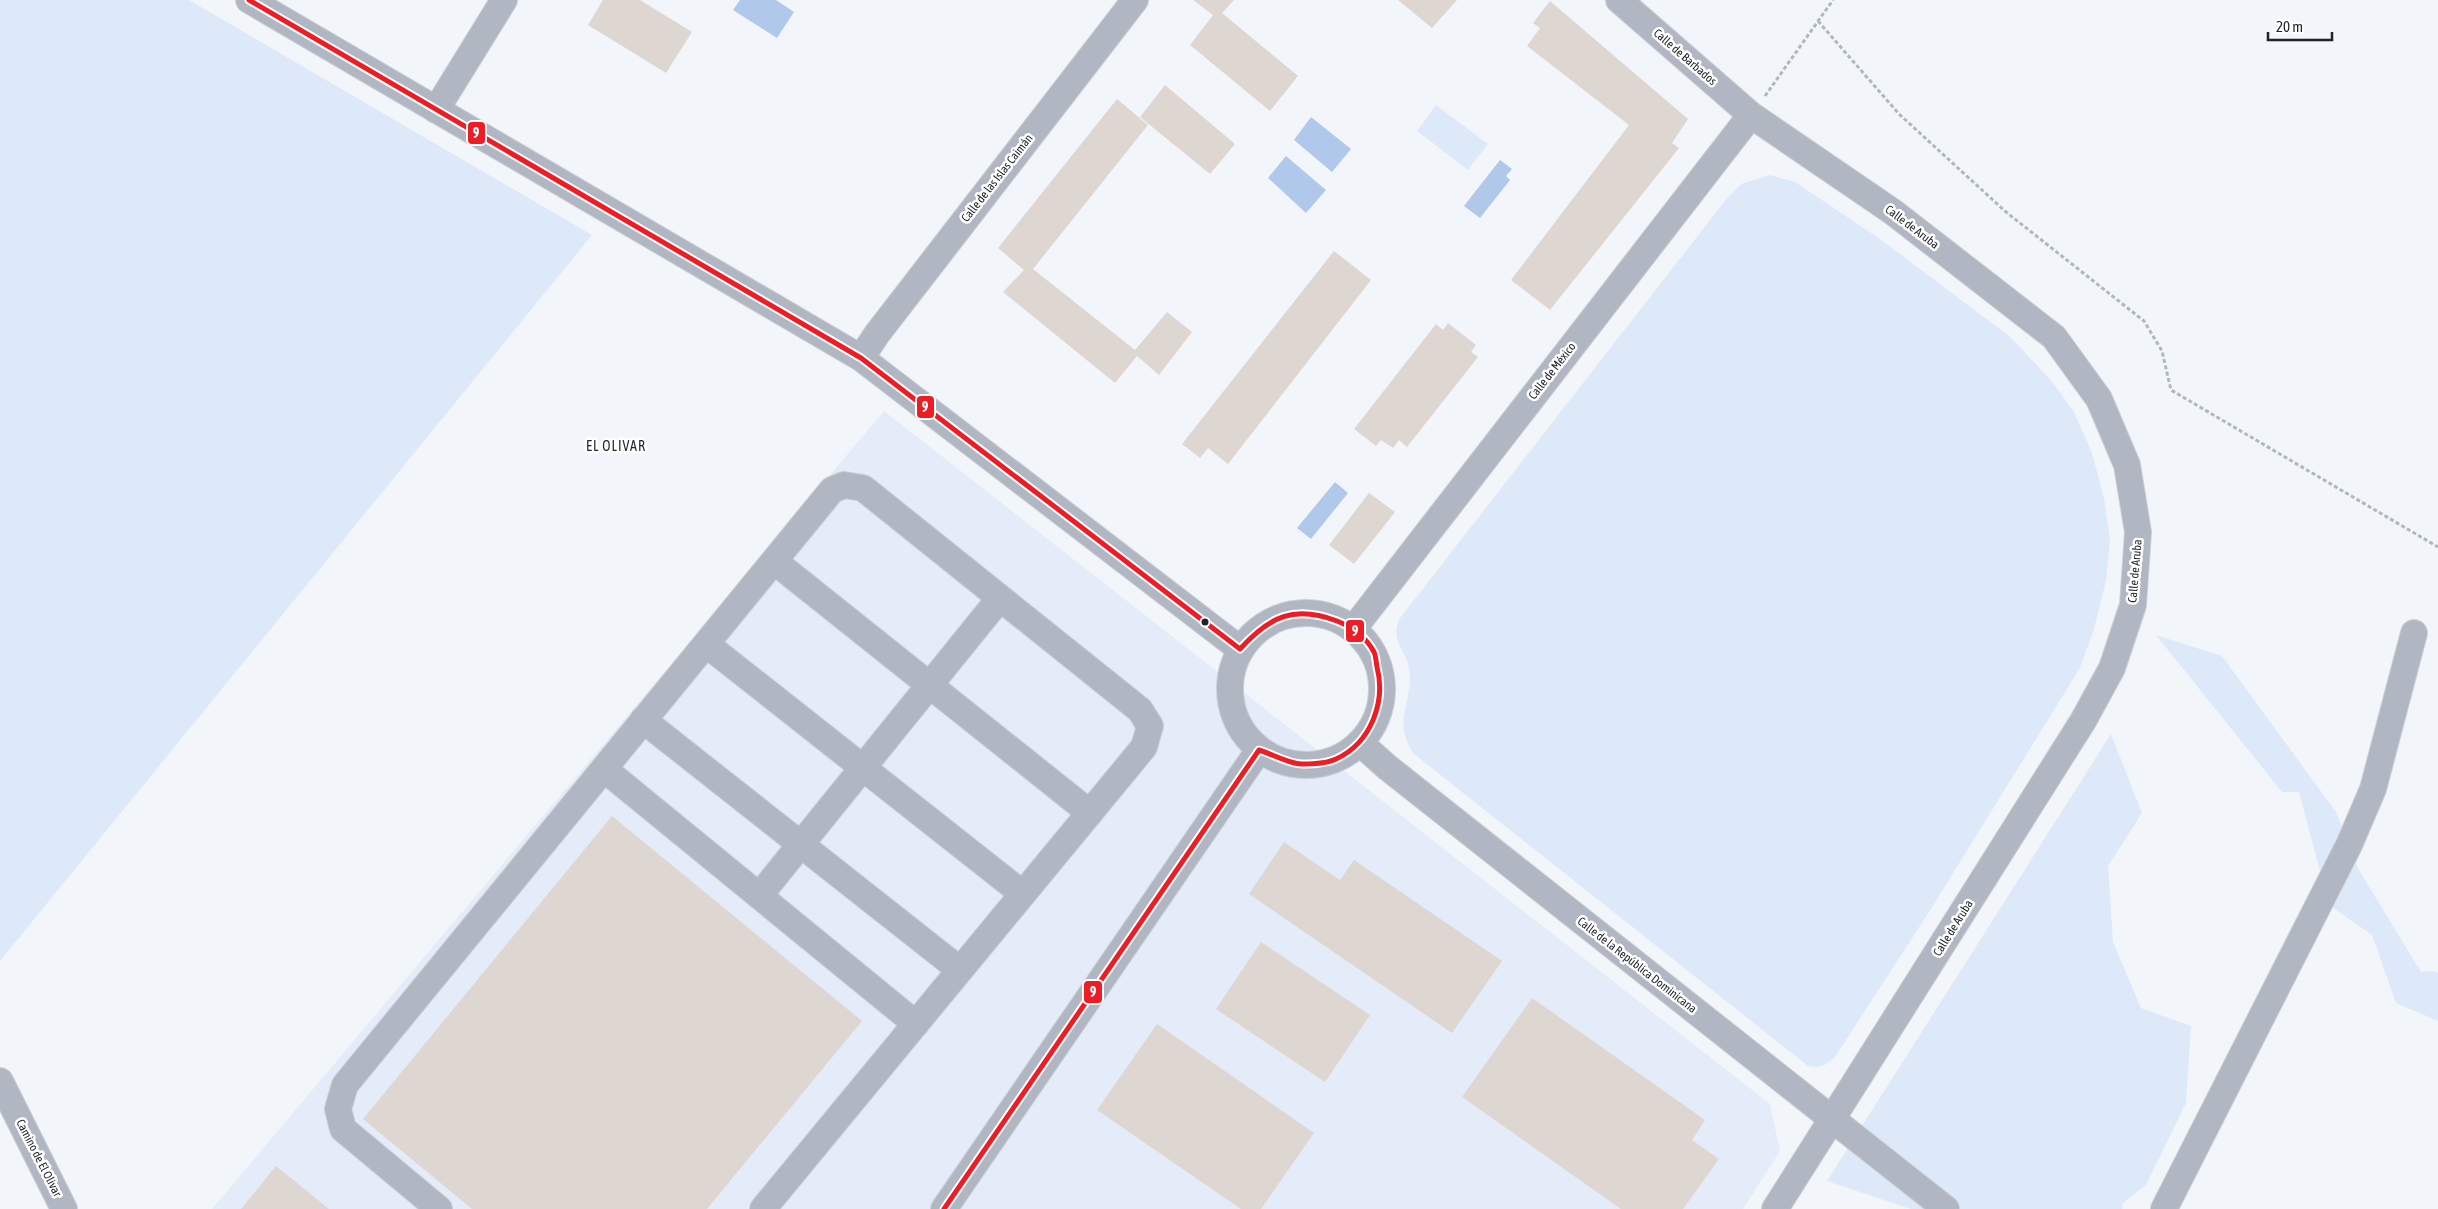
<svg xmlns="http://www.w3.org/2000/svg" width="2438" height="1209" font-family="'Asap Condensed',sans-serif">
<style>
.built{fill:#e3ecf8}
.green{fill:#dde9f9}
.water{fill:#b0c8e9}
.building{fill:#ded6d1}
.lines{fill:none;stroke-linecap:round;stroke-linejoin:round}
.minor-casing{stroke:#cdd0d4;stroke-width:28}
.path{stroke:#b1b7be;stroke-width:3;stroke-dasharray:4 2.5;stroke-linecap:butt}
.minor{stroke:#b0b7c2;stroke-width:26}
.bus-1-casing{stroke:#fff;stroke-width:9}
.bus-1{stroke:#ee1c25;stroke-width:5}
.bus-dot{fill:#1f2329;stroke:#fff;stroke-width:2}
.labels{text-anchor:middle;stroke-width:5;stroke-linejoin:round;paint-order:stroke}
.street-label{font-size:12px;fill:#1f2329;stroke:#fff}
.neighbourhood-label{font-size:14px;letter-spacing:1px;fill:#1f2329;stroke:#fff}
.line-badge{stroke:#fff;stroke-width:2}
.badge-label{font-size:14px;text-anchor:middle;font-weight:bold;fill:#fff}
</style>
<rect width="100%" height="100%" fill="#f2f6fa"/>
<path class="built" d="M884 411 1770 1104 1780 1151 1743 1209H212Z"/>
<path class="green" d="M0 0H189L592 235 0 961Z
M1436 105 1488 144 1468 170 1417 131Z
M1770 175 1795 182 1880 239 2009 336 2051 380 2074 412 2092 453 2104 498 2110 541 2106 581 2094 629 2080 668 1929 912 1835 1057C1825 1066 1821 1068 1808 1066L1414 754C1393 724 1410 707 1410 676 1410 652 1388 642 1400 618L1728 197 1741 184Z
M2156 635 2222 656 2336 812 2359 870 2421 972 2435 971 2438 973V1021L2396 1003 2372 935 2329 905 2299 792H2282Z
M2111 734 2142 813 2108 866 2113 942 2141 1008 2191 1026 2186 1103 2146 1185 2123 1203 2122 1209H1911L1827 1181Z"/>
<path class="water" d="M740 0H776L794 12 777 38 733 10Z
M1311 117 1351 149 1332 172 1294 140Z
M1286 156 1326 190 1306 213 1268 178Z
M1500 160 1512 169 1506 176 1510 180 1480 218 1464 206Z
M1335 482 1348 493 1311 539 1297 528Z"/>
<path class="building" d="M603 0H640L692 32 666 73 588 25Z
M1193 0H1234L1222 13 1298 76 1270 111 1190 45 1213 15Z
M1398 0H1457L1432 28Z
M1550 1 1688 119 1672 143 1679 148 1550 310 1511 280 1629 125 1527 46 1540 28 1533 23Z
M1165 85 1235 144 1210 174 1140 117Z
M1117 99 1148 125 1033 269 1135 350 1167 312 1192 332 1159 375 1137 356 1115 383 1003 292 1024 270 998 248Z
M1334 251 1371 280 1228 464 1208 448 1200 458 1182 444Z
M1448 323 1476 345 1471 352 1478 357 1407 447 1399 440 1393 448 1381 440 1376 446 1354 429 1436 324 1443 330Z
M1369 493 1395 512 1354 564 1329 545Z
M612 816 862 1021 707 1209H472L363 1119Z
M1284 842 1340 880 1354 860 1502 961 1452 1033 1249 894Z
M1261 942 1370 1015 1325 1082 1216 1009Z
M1532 998 1705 1120 1692 1140 1719 1159 1683 1209H1621L1462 1097Z
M1157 1024 1314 1133 1261 1209H1241L1097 1110Z
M276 1166 329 1209H241Z"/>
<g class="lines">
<g class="minor-casing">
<path id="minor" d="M249 0 861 358 1240 649
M1619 0 1751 115 1893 212 2054 337 2099 399 2127 465 2138 532 2133 605 2112 668 2083 721 1832 1119 1946 1209
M436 110 504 0
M861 358 877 334 1135 0
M774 561 1090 813
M1230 689a76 76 0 1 1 152 0a76 76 0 1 1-152 0Z
M1354 628 1751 115
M706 644 1023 894
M643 720 960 970
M1360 743 1387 767 1832 1119 1775 1209
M604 769 916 1024
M759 896 1000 598
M0 1081 64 1209
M439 1209 343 1129 338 1109 345 1085 832 490 844 485 863 488 1140 710 1150 726 1144 747 763 1209
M944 1209 1259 750
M2164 1209 2349 845 2373 789 2414 633"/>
</g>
<path class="path" d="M1818 21 1899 114 2006 212 2144 321 2162 351 2171 390 2438 547
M1765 96 1833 0"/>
<use href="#minor" class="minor"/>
<g class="bus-1-casing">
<path id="bus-1" d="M249 0 861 358 1240 649C1270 616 1294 605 1337 621 1352 627 1366 637 1374 652 1376 656 1376 662 1377 667 1386 702 1371 743 1336 759 1328 763 1311 764 1302 764 1289 764 1272 754 1259 750L944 1209"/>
</g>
<use href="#bus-1" class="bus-1"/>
</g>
<circle class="bus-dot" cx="1205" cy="622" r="4.5"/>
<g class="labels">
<g class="street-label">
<text transform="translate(1685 57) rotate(41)" y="4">Calle de Barbados</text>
<text transform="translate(997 178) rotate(-52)" y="4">Calle de las Islas Caimán</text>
<text transform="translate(1912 227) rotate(37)" y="4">Calle de Aruba</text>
<text transform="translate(1552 371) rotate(-52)" y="4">Calle de México</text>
<text transform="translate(2135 571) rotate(-85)" y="4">Calle de Aruba</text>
<text transform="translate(1953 928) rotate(-58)" y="4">Calle de Aruba</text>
<text transform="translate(1637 965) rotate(38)" y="4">Calle de la República Dominicana</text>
<text transform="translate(39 1158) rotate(63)" y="4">Camino de El Olivar</text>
</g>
<g class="neighbourhood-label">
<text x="616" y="451">EL OLIVAR</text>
</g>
</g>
<g class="line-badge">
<rect x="467" y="121" width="19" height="24" rx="5" fill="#ee1c25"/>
<rect x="916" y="395" width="19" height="24" rx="5" fill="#ee1c25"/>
<rect x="1345" y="619" width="20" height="24" rx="5" fill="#ee1c25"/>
<rect x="1083" y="980" width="20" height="24" rx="5" fill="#ee1c25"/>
</g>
<g class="badge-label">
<text x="476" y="138">9</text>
<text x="925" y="412">9</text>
<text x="1355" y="636">9</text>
<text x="1093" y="997">9</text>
</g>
<path d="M2268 32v8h64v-8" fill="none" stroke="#1f2329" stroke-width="2.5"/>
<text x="2276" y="32" font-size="15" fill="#1f2329" stroke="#ffffff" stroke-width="4" paint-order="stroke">20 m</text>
</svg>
